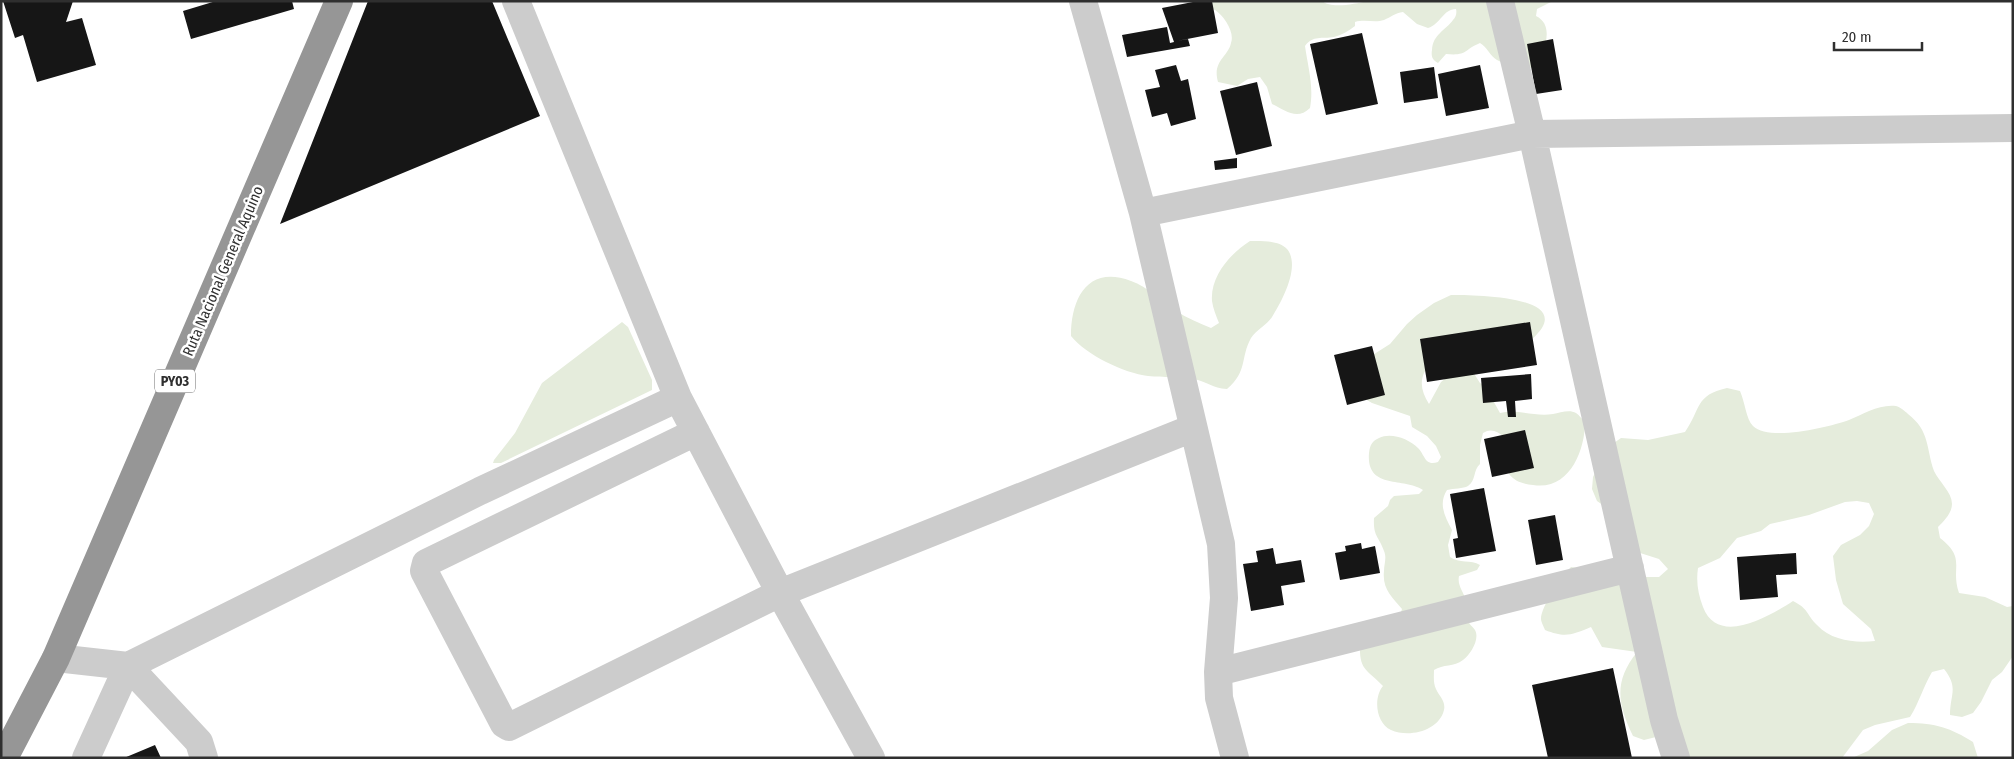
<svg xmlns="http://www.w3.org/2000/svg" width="2014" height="759" font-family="'Fira Sans Condensed',sans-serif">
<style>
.green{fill:#e5ecdc;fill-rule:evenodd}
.building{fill:#161616}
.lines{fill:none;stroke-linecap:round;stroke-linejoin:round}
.minor{stroke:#ccc;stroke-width:28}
.highway{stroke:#969696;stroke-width:28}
.labels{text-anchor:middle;stroke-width:5;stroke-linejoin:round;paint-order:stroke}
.shield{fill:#fff;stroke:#6d6d6d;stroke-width:1}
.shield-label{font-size:14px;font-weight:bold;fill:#2f2f2f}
.street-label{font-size:15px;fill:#2f2f2f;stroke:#fff}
</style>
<rect width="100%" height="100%" fill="#fff"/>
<path class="green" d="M1194 1H1322C1331 9 1355 4 1367 1H1553L1537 9 1536 16C1556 26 1543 51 1537 67 1525 70 1508 66 1497 60 1490 56 1487 47 1480 43 1463 50 1468 56 1446 54L1438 63C1432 60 1431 56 1432 50 1433 34 1445 31 1453 20 1456 17 1457 13 1456 9 1443 9 1441 24 1428 28L1417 24 1403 12C1395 13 1391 17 1384 20 1375 23 1365 19 1355 22V26C1349 31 1341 35 1334 37 1322 39 1313 35 1305 46 1308 67 1314 87 1310 108 1297 121 1285 110 1272 104L1267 87 1260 77 1248 79 1237 86 1218 82C1212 61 1228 57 1231 43 1235 32 1224 16 1215 10 1208 5 1200 6 1194 1Z
M1250 241C1261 241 1279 240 1287 249 1301 266 1282 301 1272 317 1267 325 1256 330 1251 338 1240 358 1248 371 1227 389 1212 388 1208 382 1194 379 1179 376 1164 378 1148 376 1124 373 1086 355 1071 336 1071 298 1088 265 1131 281 1148 287 1161 301 1176 311 1187 318 1199 323 1211 328L1219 323C1216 316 1213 308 1212 301 1210 276 1231 253 1250 241Z
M1451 295C1471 295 1582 295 1532 339L1425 371C1419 382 1422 393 1429 404L1441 382 1446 378 1473 372 1480 383 1485 386 1500 413C1518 409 1535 417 1553 414 1560 413 1569 409 1576 413 1579 415 1582 419 1585 422 1585 451 1569 491 1533 485 1524 484 1515 482 1509 474L1504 437C1497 431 1491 428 1483 433L1480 445V464C1473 470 1476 481 1468 486 1463 489 1454 488 1447 490 1438 504 1445 517 1452 530L1448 545 1450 557C1459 564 1471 559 1480 565L1477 570 1459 576C1457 586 1464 592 1466 601 1467 608 1466 615 1468 621 1469 624 1472 626 1475 630 1480 639 1471 654 1463 660 1454 667 1443 664 1434 670 1434 676 1433 683 1436 689 1439 696 1446 701 1444 710 1439 731 1409 738 1391 730 1376 723 1373 698 1383 686 1367 669 1359 671 1360 644L1400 615 1402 609C1392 597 1382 589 1384 571 1384 564 1387 558 1384 551 1379 536 1373 537 1374 518L1388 506 1390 500 1394 496 1419 494 1423 490C1403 477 1366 490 1369 453 1370 445 1372 441 1379 438 1391 432 1409 439 1418 448 1422 452 1424 458 1427 461 1431 464 1434 463 1438 462L1441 457 1436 446 1427 436 1412 427 1410 416 1372 403 1367 400 1368 358 1390 344 1407 324 1417 315 1434 303Z
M622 322 628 327 652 380V390L501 463H493L494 460 515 433 542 383Z
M1727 388 1740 391C1745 402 1746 419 1753 426 1769 442 1829 427 1849 420 1864 414 1879 404 1896 406 1900 407 1905 411 1908 414 1930 431 1926 448 1934 471 1939 482 1952 492 1952 504 1952 513 1944 521 1938 527L1940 538C1967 559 1950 567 1959 593L1985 597 2007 607 2013 606V656L2002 672 1992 680 1981 702 1973 713 1962 717 1950 715C1950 694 1959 688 1944 669L1932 672C1923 687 1919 703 1910 717L1875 725 1863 730 1842 758H1688L1656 737 1644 740 1633 736C1617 703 1614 681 1637 652L1602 647 1591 627C1572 635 1565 638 1545 630 1544 627 1541 622 1541 619 1541 606 1562 576 1571 567L1647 577H1659L1668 569 1659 559 1637 552 1607 508 1597 501 1592 489 1593 477 1604 455 1611 445 1621 438 1648 440 1685 432C1701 409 1695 395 1727 388ZM1857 501 1869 503 1874 514 1869 526 1860 535 1841 545 1833 556 1836 580 1843 604 1871 629 1875 641C1855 643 1832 641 1817 625 1806 614 1809 609 1793 601 1770 616 1718 647 1703 607 1698 594 1696 582 1698 568L1720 558 1737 538 1761 531 1770 524 1809 515 1845 502Z
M1908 723C1935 723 1951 728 1973 742L1978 758H1852L1868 751 1892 730Z"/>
<path class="building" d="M3 1H73L66 22 82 18 96 65 37 82 23 35 15 38Z
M216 1H292L294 9 191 39 183 11Z
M368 1H492L540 116 280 224Z
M1198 1H1212L1218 33 1177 41 1188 39 1190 46 1127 57 1122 35 1167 27 1170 43 1174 42 1162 8Z
M1362 33 1378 104 1326 115 1310 44Z
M1553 39 1562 90 1536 94 1527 44Z
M1176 65 1181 81 1188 79 1196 119 1171 126 1167 113 1152 117 1145 90 1160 87 1155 70Z
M1480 65 1489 108 1446 116 1438 74Z
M1434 67 1438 98 1404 103 1400 72Z
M1257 82 1272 146 1236 155 1220 91Z
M1237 158V168L1215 170 1214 161Z
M1530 322 1537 365 1427 382 1420 339Z
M1372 346 1385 395 1347 405 1334 355Z
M1531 374 1532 399 1515 401 1516 417H1508L1506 401 1483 403 1481 378Z
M1525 430 1534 468 1492 477 1484 439Z
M1484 488 1496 551 1456 558 1453 539 1458 538 1450 494Z
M1555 515 1563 560 1536 565 1528 520Z
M1361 543 1362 549 1375 546 1380 573 1340 580 1335 553 1346 551 1345 546Z
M1273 548 1276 564 1301 560 1305 582 1281 586 1284 605 1251 611 1243 564 1258 562 1256 551Z
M1796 553 1797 574 1776 575 1778 597 1740 600 1737 557Z
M1613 668 1632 758H1548L1532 685Z
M155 745 161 758H124Z"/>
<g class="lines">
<path class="minor" d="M516 1 678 398 780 593 871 758
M1083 1 1143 213 1221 544 1224 598 1218 672 1219 698 1235 758
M1500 1 1532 134 1664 720 1676 758
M1143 213 1532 134 2013 128
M696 432 426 563 424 571 504 724 509 727 780 593 1193 428
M56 658 128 666 199 742 204 758
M1218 672 1630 568
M86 758 128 666 480 491 678 398"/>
<path class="highway" d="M4 758 56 658 339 1"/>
</g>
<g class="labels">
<rect class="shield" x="155" y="369.5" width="40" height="23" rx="4"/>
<g class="shield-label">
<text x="175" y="386">PY03</text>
</g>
<g class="street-label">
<text transform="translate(223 271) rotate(-67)" y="5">Ruta Nacional General Aquino</text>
</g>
</g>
<rect width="2014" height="759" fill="none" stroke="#2f2f2f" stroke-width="5"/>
<path d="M1834 42v8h88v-8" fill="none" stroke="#2f2f2f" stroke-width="2.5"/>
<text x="1842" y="42" font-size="15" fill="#2f2f2f" stroke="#ffffff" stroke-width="4" paint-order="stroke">20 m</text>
</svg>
